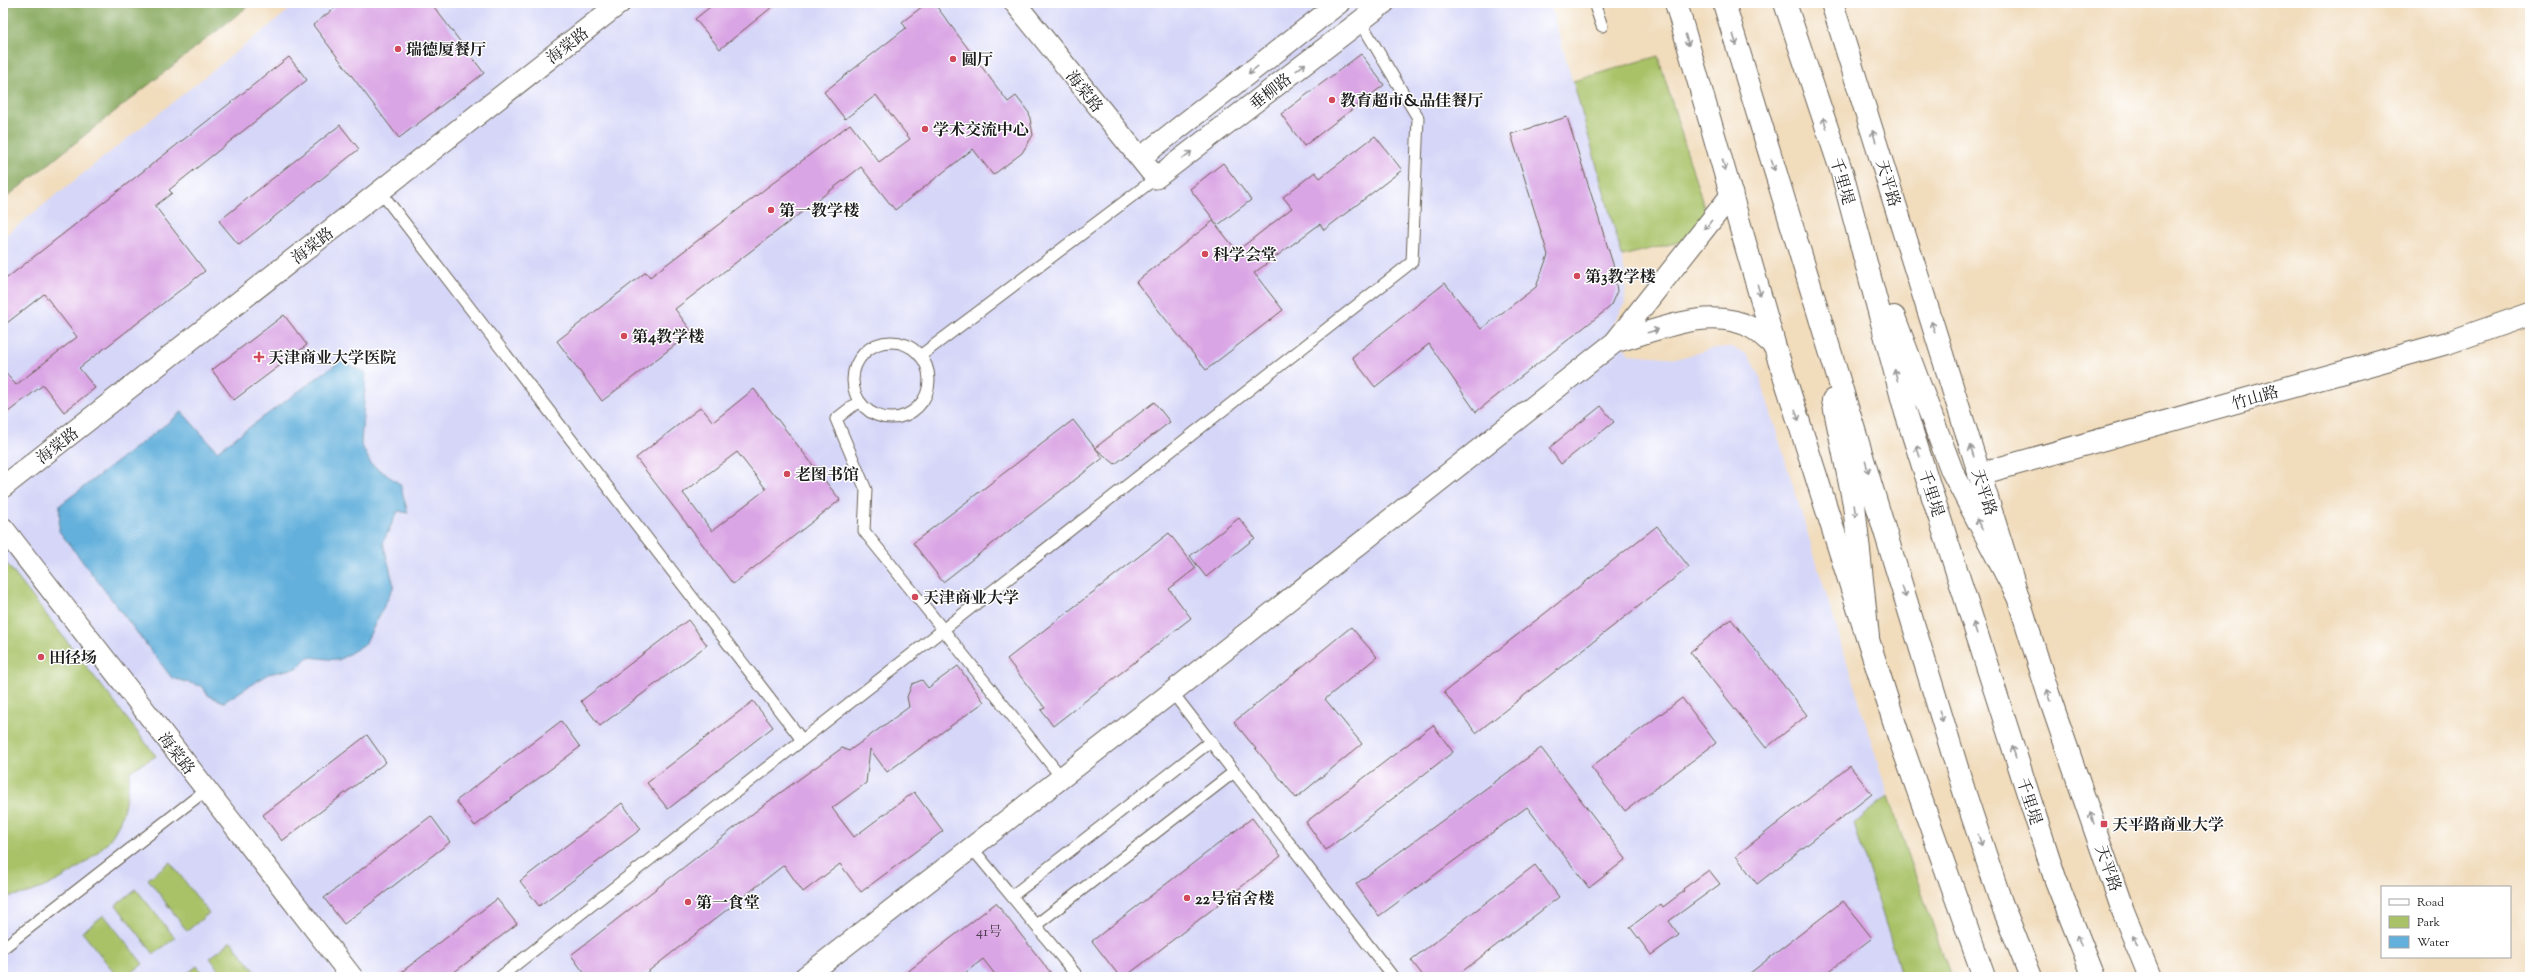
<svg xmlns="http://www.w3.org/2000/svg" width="2533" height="980" font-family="'Sorts Mill Goudy','Noto Serif SC',serif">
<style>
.built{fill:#d6d7f8}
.green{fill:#a9c268;stroke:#626f42}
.forest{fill:#86a85c;stroke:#51623c}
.water{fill:#63b0dc;stroke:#40667c}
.building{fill:#daa5e4;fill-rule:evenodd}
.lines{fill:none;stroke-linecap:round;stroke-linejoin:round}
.lane-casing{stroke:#675f54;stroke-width:13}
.street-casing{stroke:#675f54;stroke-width:23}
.secondary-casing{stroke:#675f54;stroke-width:24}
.highway-casing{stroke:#675f54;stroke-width:24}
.lane{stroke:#fff;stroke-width:11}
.street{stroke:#fff;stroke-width:21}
.secondary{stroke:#fff;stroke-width:22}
.highway{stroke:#fff;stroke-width:22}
.oneway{stroke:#999}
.poi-dot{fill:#d1495b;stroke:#fff;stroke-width:1.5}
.labels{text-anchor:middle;stroke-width:3;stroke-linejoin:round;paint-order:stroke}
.number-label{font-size:14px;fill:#4c3e4e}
.street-label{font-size:16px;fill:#1c1c1c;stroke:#fff}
.poi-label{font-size:16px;font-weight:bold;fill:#1c1c1c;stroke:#fff;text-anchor:start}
</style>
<rect width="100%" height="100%" fill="#fff"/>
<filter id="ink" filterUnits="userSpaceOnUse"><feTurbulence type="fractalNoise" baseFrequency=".025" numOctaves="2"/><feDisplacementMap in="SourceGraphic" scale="8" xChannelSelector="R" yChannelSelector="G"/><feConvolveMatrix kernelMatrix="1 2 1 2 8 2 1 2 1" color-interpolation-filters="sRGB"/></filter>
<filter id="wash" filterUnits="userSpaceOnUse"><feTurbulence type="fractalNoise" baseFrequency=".012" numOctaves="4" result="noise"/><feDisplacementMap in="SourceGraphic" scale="16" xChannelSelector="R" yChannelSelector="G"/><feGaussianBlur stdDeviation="0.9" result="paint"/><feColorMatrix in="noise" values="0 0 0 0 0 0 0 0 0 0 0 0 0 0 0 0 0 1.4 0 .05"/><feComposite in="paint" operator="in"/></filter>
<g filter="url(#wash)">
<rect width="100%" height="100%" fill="#f1dcbc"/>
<path class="built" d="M298 3H1550L1622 256 1626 280 1625 304 1611 328 1629 354 1679 358 1715 348 1732 347 1746 354 1758 371 1888 796 1854 824 1893 947 1901 977H3V237Z"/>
<path class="green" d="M1658 56 1712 234 1622 256 1573 81Z
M3 559 156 756 130 771C127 791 125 815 114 833 96 862 38 899 3 896Z
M1888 796 1951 977H1901L1893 947 1854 824Z
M170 862 209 913 187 931 148 879Z
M136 889 175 938 154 954 116 905Z
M104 915 143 964 126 977H118L82 932Z
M231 941 260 977H225L210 958Z
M197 966 206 977H183Z"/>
<path class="forest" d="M3 3H252L3 200Z"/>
<path class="water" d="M340 361 366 373 361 444 371 464 400 484 408 513 398 511 383 542 394 586 365 644 339 660 308 657 297 668 268 674 224 702 209 696 201 686 172 678 59 531 60 505 182 412 217 451Z"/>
<g id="blocks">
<path class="building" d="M341 3H431L484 73 399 138 313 25Z
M715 3H777L720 49 695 19Z
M927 3H934L1008 102 1016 96 1029 113 1033 135 1022 153 993 175 973 149 895 210 861 167 675 309 692 332 602 401 557 341 646 272 650 277 850 124 879 162 910 139 876 95 845 119 824 92 906 28 902 22Z
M1361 54 1384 85 1304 146 1281 114Z
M289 57 307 80 169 190 172 193 155 206 205 271 79 368 95 388 64 412 43 385 3 416V370L16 385 77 337 44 294 3 326V281Z
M1567 117 1613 264 1617 291 1610 307 1476 412 1429 344 1375 387 1352 357 1445 283 1481 329 1536 287 1548 255 1511 134Z
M340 125 359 149 239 245 219 221Z
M1375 136 1402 170 1324 230 1320 224 1254 273 1283 310 1206 370 1136 282 1213 221 1237 251 1292 208 1283 197 1315 172 1320 178Z
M1223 163 1251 200 1218 225 1190 189Z
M284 315 307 345 234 400 212 370Z
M754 389 840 500 733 584 636 458 701 407 713 422ZM737 452 766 489 712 531 683 493Z
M1154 402 1170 422 1115 464 1095 448Z
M1601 406 1614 422 1561 464 1549 448Z
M1073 420 1103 458 943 582 913 543Z
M1239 518 1255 538 1206 577 1190 556Z
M1657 526 1689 567 1476 733 1444 692Z
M1169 533 1196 568 1169 589 1191 618 1053 726 1041 710 1045 708 1007 659Z
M1731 619 1807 715 1766 748 1690 652Z
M688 620 707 645 600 726 581 701Z
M1351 627 1377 657 1325 699 1362 744 1296 798 1234 722Z
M958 666 984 702 887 772 870 749 866 783 832 808 854 837 914 792 943 831 861 892 840 864 803 892 784 865 641 977H587L571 955 765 804 842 748 849 751 909 707 907 697 912 684 922 680 928 688Z
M1682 698 1716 743 1625 811 1591 767Z
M753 701 773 727 668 809 647 783Z
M561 721 580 747 475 826 456 801Z
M1433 725 1453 752 1326 850 1306 822Z
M367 735 386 762 282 841 263 815Z
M1541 748 1626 859 1589 888 1527 807 1379 916 1356 884Z
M1850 766 1872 794 1757 884 1736 856Z
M622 803 641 829 539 906 520 881Z
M431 816 450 842 344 924 324 898Z
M1252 818 1281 856 1125 977H1120L1092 941Z
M1535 865 1559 897 1455 977H1424L1411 960Z
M1709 870 1720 884 1669 921 1679 935 1651 955 1630 927 1661 904 1663 907 1684 891 1683 889Z
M497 899 517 924 448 977H395Z
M1843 901 1872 938 1822 977H1745Z
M996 903 1054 977H997L983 959 960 977H901Z"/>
</g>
</g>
<g filter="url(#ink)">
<use href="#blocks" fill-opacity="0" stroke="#675f54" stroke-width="1"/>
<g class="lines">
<g class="lane-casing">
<path id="lane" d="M1594 3 1602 26
M380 191 802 740
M853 380a38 38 0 1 1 76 0a38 38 0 1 1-76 0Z
M920 356 1156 178
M859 401 836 419 866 490 864 531 1062 778
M1172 692 1393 977
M972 848 1078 977
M1012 896 1211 741
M1036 925 1234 772
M3 948 206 790
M500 977 1412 262 1418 118 1360 21"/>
</g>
<g class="street-casing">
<path id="street" d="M1015 3 1156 178 1384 3
M1140 158 1339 3
M1615 342C1656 331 1711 305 1752 328 1760 332 1768 341 1775 347
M3 487 620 3
M3 528 352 977
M805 977 1172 692 1615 342 1732 194"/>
</g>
<g class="secondary-casing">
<path id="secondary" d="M1676 3 1775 347 1899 737 1984 977
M1832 3 2049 696 2123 911 2150 977
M1979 474 2447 343 2530 314"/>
</g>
<g class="highway-casing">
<path id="highway" d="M1724 3 1965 794 2001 902 2031 977
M1785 3 1842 173 1906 413 2055 878 2094 977
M1894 317 1952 471 2017 595
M1833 400 1854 504 1868 637"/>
</g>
<use href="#lane" class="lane"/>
<use href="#street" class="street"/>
<use href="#secondary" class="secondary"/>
<use href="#highway" class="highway"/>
</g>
<defs><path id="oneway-shaft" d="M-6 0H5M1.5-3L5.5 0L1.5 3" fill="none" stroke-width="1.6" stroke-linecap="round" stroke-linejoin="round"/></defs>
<g class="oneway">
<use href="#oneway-shaft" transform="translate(1687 40) rotate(74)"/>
<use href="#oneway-shaft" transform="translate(1735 40) rotate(73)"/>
<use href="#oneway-shaft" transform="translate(1301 67) rotate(-38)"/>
<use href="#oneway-shaft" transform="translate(1253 70) rotate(142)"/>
<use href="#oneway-shaft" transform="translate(1825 123) rotate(-108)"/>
<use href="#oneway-shaft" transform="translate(1874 136) rotate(-107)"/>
<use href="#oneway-shaft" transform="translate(1187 155) rotate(-38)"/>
<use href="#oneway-shaft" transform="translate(1724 165) rotate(74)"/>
<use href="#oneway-shaft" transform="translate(1773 165) rotate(73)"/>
<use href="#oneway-shaft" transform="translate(1708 225) rotate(128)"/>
<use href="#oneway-shaft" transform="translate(1759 290) rotate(74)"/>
<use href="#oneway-shaft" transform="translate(1933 327) rotate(-107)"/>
<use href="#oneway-shaft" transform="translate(1653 331) rotate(-16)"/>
<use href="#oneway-shaft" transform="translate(1896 375) rotate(-105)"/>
<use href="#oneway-shaft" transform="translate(1797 415) rotate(72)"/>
<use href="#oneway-shaft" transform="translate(1918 451) rotate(-108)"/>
<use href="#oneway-shaft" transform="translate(1972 451) rotate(-107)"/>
<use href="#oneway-shaft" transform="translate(1867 467) rotate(74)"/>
<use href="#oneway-shaft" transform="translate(1855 511) rotate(82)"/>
<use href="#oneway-shaft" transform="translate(1979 524) rotate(-120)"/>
<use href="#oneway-shaft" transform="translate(1904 592) rotate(73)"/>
<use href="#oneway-shaft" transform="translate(1975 628) rotate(-108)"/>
<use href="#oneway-shaft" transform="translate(2049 695) rotate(-108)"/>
<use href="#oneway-shaft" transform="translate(1941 716) rotate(73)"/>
<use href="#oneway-shaft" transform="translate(2014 752) rotate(-108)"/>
<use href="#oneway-shaft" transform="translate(2092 818) rotate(-109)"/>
<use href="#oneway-shaft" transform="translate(1980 840) rotate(72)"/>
<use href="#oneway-shaft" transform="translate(2079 941) rotate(-111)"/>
<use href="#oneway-shaft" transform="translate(2135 941) rotate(-112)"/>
</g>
</g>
<g class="poi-dot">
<circle cx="398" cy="49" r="4"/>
<circle cx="953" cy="59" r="4"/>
<circle cx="1332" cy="100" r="4"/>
<circle cx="925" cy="129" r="4"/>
<circle cx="771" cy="210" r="4"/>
<circle cx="1205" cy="254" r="4"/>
<circle cx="1577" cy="276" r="4"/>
<circle cx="624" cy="336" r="4"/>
<path d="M257 351h4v4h4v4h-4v4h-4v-4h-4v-4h4z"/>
<circle cx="787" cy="474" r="4"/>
<circle cx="915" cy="597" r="4"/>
<circle cx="41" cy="657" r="4"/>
<rect x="2100" y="820" width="8" height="8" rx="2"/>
<circle cx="1187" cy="898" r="4"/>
<circle cx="688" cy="902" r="4"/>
</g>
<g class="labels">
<g class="number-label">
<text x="989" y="936">41号</text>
</g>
<g class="street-label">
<text transform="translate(567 45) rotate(-38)" y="6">海棠路</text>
<text transform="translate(1085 91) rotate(51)" y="6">海棠路</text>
<text transform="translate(1270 91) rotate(-38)" y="6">垂柳路</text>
<text transform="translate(1843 181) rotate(74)" y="6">千里堤</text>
<text transform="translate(1889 183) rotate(73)" y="6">天平路</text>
<text transform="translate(312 245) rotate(-38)" y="6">海棠路</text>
<text transform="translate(2255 397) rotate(-16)" y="6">竹山路</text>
<text transform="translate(57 445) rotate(-38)" y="6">海棠路</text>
<text transform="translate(1985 492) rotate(72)" y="6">天平路</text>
<text transform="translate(1932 493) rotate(72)" y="6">千里堤</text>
<text transform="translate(177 753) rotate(52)" y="6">海棠路</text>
<text transform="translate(2030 801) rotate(72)" y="6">千里堤</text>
<text transform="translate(2109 868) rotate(71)" y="6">天平路</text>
</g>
<g class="poi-label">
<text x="406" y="55">瑞德厦餐厅</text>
<text x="961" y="65">圆厅</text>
<text x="1340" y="106">教育超市&amp;品佳餐厅</text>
<text x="933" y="135">学术交流中心</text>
<text x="779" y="216">第一教学楼</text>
<text x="1213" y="260">科学会堂</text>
<text x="1585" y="282">第3教学楼</text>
<text x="632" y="342">第4教学楼</text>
<text x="268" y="363">天津商业大学医院</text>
<text x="795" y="480">老图书馆</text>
<text x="923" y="603">天津商业大学</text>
<text x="49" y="663">田径场</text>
<text x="2112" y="830">天平路商业大学</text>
<text x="1195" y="904">22号宿舍楼</text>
<text x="696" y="908">第一食堂</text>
</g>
</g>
<rect width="2533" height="980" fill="none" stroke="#fff" stroke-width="16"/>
<rect x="2381" y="886" width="130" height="72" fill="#ffffff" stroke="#a4a4a4"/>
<rect x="2389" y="899" width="20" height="6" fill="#ffffff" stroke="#a4a4a4"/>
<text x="2417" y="906" font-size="12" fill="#1c1c1c">Road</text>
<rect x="2389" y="916" width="20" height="12" fill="#a9c268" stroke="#a4a4a4"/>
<text x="2417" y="926" font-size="12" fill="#1c1c1c">Park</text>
<rect x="2389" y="936" width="20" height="12" fill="#63b0dc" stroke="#a4a4a4"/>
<text x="2417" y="946" font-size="12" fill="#1c1c1c">Water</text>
</svg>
